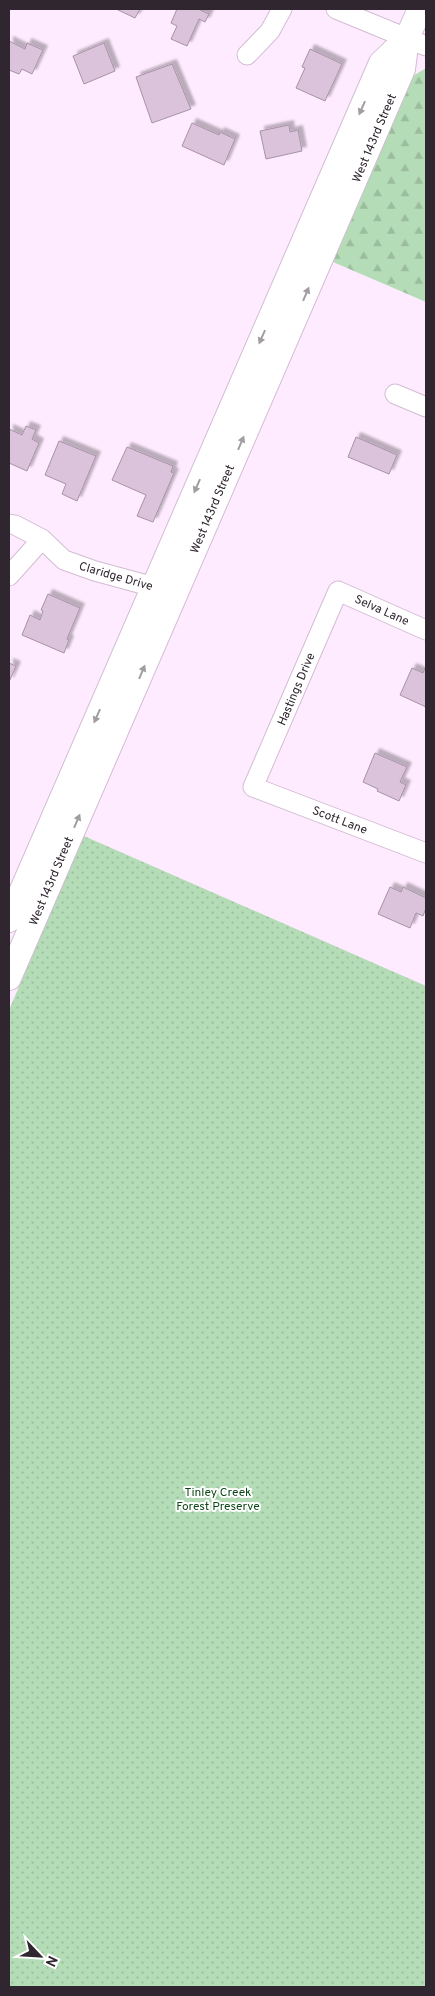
<svg xmlns="http://www.w3.org/2000/svg" width="435" height="1996" font-family="Overpass,sans-serif">
<style>
.forest{fill:url(#forest-firs)}
.park{fill:url(#park-dots)}
.building{fill:#dbc4db;stroke:#a791a7;filter:url(#shadow)}
.lines{fill:none;stroke-linecap:round;stroke-linejoin:round}
.minor-casing{stroke:#d3bcd3;stroke-width:21}
.major-casing{stroke:#d3bcd3;stroke-width:26}
.minor{stroke:#fff;stroke-width:19}
.major{stroke:#fff;stroke-width:24}
.oneway{fill:#a19da1}
.labels{text-anchor:middle;stroke-width:4;stroke-linejoin:round;paint-order:stroke}
.street-label{font-size:12px;fill:#2f262f;stroke:#fff}
.park-label{font-size:12px;fill:#0e4819;stroke:#fff}
</style>
<defs>
<pattern id="forest-firs" width="22" height="20" patternUnits="userSpaceOnUse" patternTransform="scale(1.25)"><rect width="22" height="20" fill="#b4dcb6"/><path d="M5 1l3.5 6h-7zM16 11l3.5 6h-7z" fill="#9bbd9d"/></pattern>
<pattern id="park-dots" width="8" height="8" patternUnits="userSpaceOnUse" patternTransform="scale(1.25)"><rect width="8" height="8" fill="#b4dcb6"/><path d="M2 2h.1M6 6h.1" fill="none" stroke="#9bbd9d" stroke-width="1.8" stroke-linecap="round"/></pattern>
<filter id="shadow"><feDropShadow dx="4.5" dy="-4.5" stdDeviation="1" flood-color="#0004"/></filter>
</defs>
<rect width="100%" height="100%" fill="#ffebff"/>
<path class="forest" d="M426 68V302L333 262 413 76Z"/>
<path class="park" d="M84 836 426 986V1987H9V1010Z"/>
<path class="building" d="M116 9H140L135 18Z
M177 9H198L209 14 205 22 199 19 187 46 171 39 177 26 171 23Z
M9 41 25 49 27 43 43 50 32 74 22 69 19 74 9 70Z
M104 43 115 71 84 84 73 56Z
M310 49 342 64 325 101 296 88 305 68 302 67Z
M172 64 191 109 152 123 136 77Z
M192 123 219 135 220 132 235 139 224 165 182 146Z
M289 125 290 132 298 130 302 151 266 159 260 131Z
M26 426 36 430 32 439 39 443 27 471 9 463V429L22 435Z
M356 437 397 455 389 474 348 457Z
M59 441 96 456 77 501 62 494 66 484 45 475Z
M127 447 173 466 171 472 174 473 153 522 137 516 146 495 112 480Z
M48 594 80 608 67 639 69 640 64 653 22 635 30 615 40 620 43 611 41 610Z
M9 663 16 666 9 682Z
M412 668 423 673 425 668 426 669V707L400 695Z
M375 753 407 767 400 782 406 785 399 801 377 791 378 789 363 782Z
M390 887 401 892 403 887 426 898V908L423 916 416 913 410 928 378 914Z"/>
<g class="lines">
<g class="minor-casing">
<path id="minor" d="M336 9 426 46
M247 55 270 31 282 9
M395 394 426 407
M9 524 15 525 42 539 64 560 95 571 165 590
M9 576 42 539
M426 630 338 591 253 787 426 853"/>
</g>
<g class="major-casing">
<path id="major" d="M9 920 381 63 407 38
M9 978 403 69 407 38 420 9"/>
</g>
<use href="#minor" class="minor"/>
<use href="#major" class="major"/>
</g>
<defs><path id="oneway-solid" d="M-6-.8H1V-3.2L6.5 0L1 3.2V.8H-6Z" transform="scale(1.25)"/></defs>
<g class="oneway">
<use href="#oneway-solid" transform="translate(362 108) rotate(114)"/>
<use href="#oneway-solid" transform="translate(306 294) rotate(-67)"/>
<use href="#oneway-solid" transform="translate(262 337) rotate(114)"/>
<use href="#oneway-solid" transform="translate(241 443) rotate(-67)"/>
<use href="#oneway-solid" transform="translate(197 486) rotate(114)"/>
<use href="#oneway-solid" transform="translate(142 672) rotate(-67)"/>
<use href="#oneway-solid" transform="translate(97 716) rotate(114)"/>
<use href="#oneway-solid" transform="translate(77 821) rotate(-67)"/>
</g>
<g class="labels">
<g class="street-label">
<text transform="translate(374 138) rotate(-67)" y="4">West 143rd Street</text>
<text transform="translate(212 509) rotate(-67)" y="4">West 143rd Street</text>
<text transform="translate(116 576) rotate(16)" y="4">Claridge Drive</text>
<text transform="translate(382 610) rotate(24)" y="4">Selva Lane</text>
<text transform="translate(296 689) rotate(-67)" y="4">Hastings Drive</text>
<text transform="translate(340 820) rotate(21)" y="4">Scott Lane</text>
<text transform="translate(51 881) rotate(-67)" y="4">West 143rd Street</text>
</g>
<g class="park-label">
<text x="218" y="1496">Tinley Creek<tspan x="218" dy="14">Forest Preserve</tspan></text>
</g>
</g>
<rect width="435" height="1996" fill="none" stroke="#2f262f" stroke-width="20"/>
<g transform="translate(40 1956) rotate(115)" stroke="#ffffff" stroke-width="4" paint-order="stroke">
<path d="M0-4L9 19L0 12L-9 19Z" fill="#2f262f"/>
<text y="-8" font-size="14" font-weight="bold" text-anchor="middle" fill="#2f262f">N</text>
</g>
</svg>
